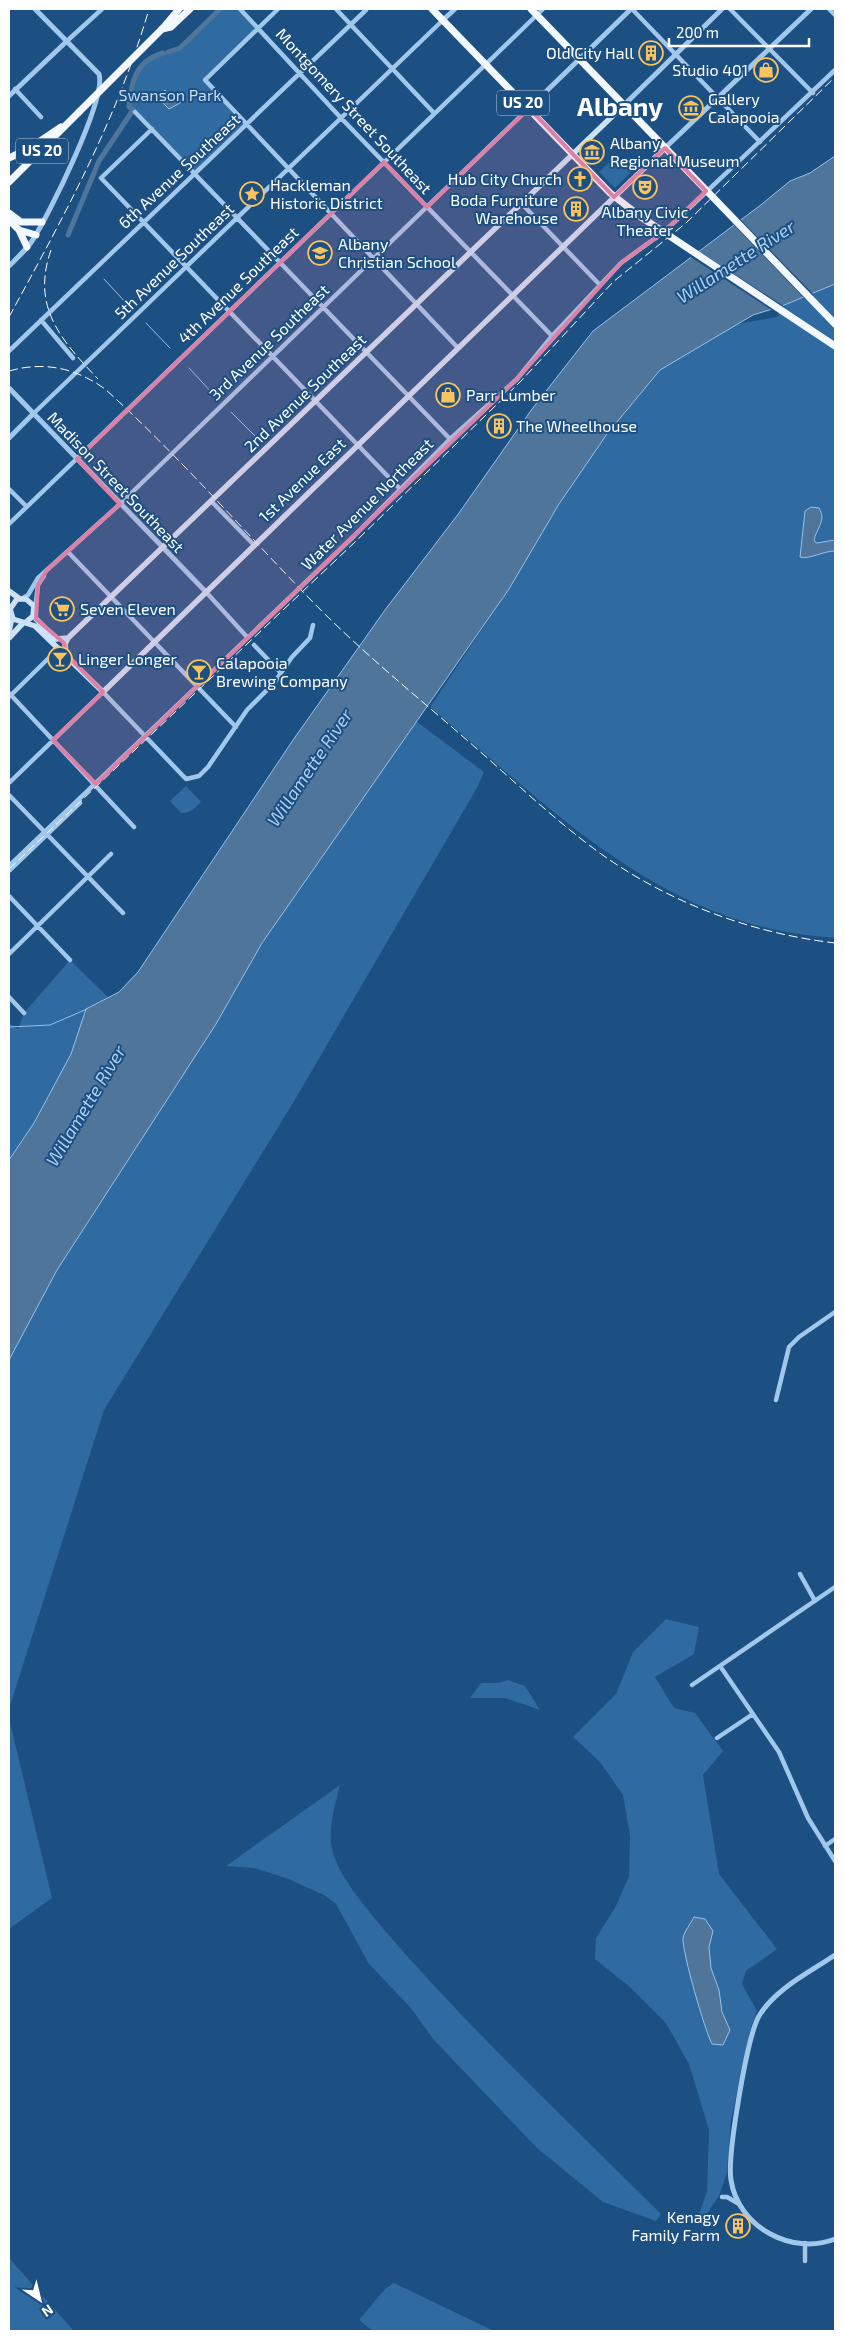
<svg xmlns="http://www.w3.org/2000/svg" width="844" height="2340" font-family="'Exo 2',sans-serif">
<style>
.green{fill:#2f6aa0}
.water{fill:#50759b;stroke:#94c2ec}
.pier{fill:#1c4f82}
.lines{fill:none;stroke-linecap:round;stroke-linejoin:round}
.stream{stroke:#94c2ec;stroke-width:1}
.canal{stroke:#50759b;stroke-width:5}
.minor{stroke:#a1c7ea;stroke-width:4.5}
.tertiary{stroke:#a1c7ea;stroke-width:5}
.secondary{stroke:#cce2f7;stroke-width:5.5}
.trunk{stroke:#f2f8fe;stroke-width:7}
.rail{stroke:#fff;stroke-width:1;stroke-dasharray:9 4;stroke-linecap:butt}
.trunk-bridge{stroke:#f2f8fe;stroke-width:7}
.marked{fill:#dd80a5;fill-opacity:0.2;stroke:#dd80a5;stroke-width:4;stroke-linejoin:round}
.labels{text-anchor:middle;stroke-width:4;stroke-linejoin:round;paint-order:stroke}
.shield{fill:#1c4f82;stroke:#bbcada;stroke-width:1}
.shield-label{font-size:15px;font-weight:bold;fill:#fff}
.poi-label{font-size:16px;fill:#fff;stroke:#1c4f82;text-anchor:start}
.park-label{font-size:16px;fill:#c5dff7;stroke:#1c4f82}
.street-label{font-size:16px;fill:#fff;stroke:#1c4f82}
.water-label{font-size:18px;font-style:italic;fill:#acd0f2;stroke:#1c4f82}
.town-label{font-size:26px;font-weight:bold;fill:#fff;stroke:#1c4f82}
</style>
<rect width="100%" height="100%" fill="#1c4f82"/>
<path class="green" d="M220 9H240L258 28 205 80 248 125 195 174 129 107 131 89 145 60 180 48Z
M616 156 631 172 615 188 599 172Z
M835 284V938C818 936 800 935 782 931 641 905 536 795 430 707L509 589 559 504 607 434 660 370 737 324 777 317 782 306Z
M416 721 484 772 477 788 293 1103 104 1410 9 1709V1360L57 1270 216 1024 262 943Z
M186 786 201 802C194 809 191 813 181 813L170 801Z
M70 960 108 997 86 1009 71 1054 34 1123 9 1160V1023L18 1029 24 1013Z
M666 1619 699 1627 694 1654 655 1677 674 1708 695 1713 723 1751 703 1775 719 1874 777 1949 746 1971 742 1984 757 2011 752 2024 731 2120 727 2173 719 2196 704 2218 697 2220 707 2191 709 2130 689 2064 666 2023 631 1988 595 1959 596 1938 615 1908 629 1876 630 1836 623 1795 600 1762 573 1737 616 1694 633 1652Z
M508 1680 525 1686 540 1710 505 1698H470L481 1683H498Z
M9 1718 52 1898 9 1929Z
M340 1785C335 1805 328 1828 332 1849 338 1878 374 1917 393 1940 477 2036 571 2124 661 2214L656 2221 603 2202 537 2148 434 2040 410 2007 369 1964 336 1904 324 1895 286 1878 254 1868 226 1866Z
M9 2258 74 2331H9Z
M394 2283 494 2331H373L359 2320 385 2289Z"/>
<path class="water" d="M165 90 169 94 171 92 180 97V103L169 109 161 101 164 98 162 93Z
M835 156V284L782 306 753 315 660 370 607 434 559 504 509 589 262 943 216 1024 57 1270 9 1360V1160L34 1123 71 1054 86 1009 119 992 138 972 293 740 385 610 459 513 532 409 593 331 762 204 790 181 810 173Z
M811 507 819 508C827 521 816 528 814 541L817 543 835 540V551C823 551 809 560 800 557L805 511Z
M694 1917 705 1919 713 1931 709 1947 711 1968 719 1990 722 2012 730 2030 723 2045 712 2044C705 2031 682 1952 683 1938 684 1932 691 1923 694 1917Z"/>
<path class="pier" d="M739 218 814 295 805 299 732 223Z
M697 250 785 307 773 311 689 256Z"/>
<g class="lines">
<path class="stream" d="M104 279 129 306
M146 323 170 348
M189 368 215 396
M231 412 255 436
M9 1027 50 1025 87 1009"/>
<path class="canal" d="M168 52 180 48 220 9
M68 235 99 161 133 110 129 107C131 81 136 61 163 53"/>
<path class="minor" d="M240 9 341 118 552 336
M278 9 205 80 458 348
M336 9 434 113
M632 9 760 142
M730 9 813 93
M829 9 835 15
M67 41 102 9
M15 89 41 117
M135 112 450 439
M152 129 101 178 401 490
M522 204 599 284
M649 232 656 238
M41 320 73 358
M9 351 366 10
M33 414 443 20
M9 489 27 507
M212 502 254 545
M9 524 543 9
M68 552 236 727
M206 592 247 637
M23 598 28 595 38 578 120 504 529 108
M35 609 38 585 44 576
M254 645 281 673
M9 693 134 827
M9 697 59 648
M9 783 103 692 186 779 199 776 208 767 247 710 274 683 292 657 310 638 313 625
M9 795 123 913
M9 866 354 536 450 439 517 379 552 336 621 263 665 231 835 70
M9 871 80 803
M9 896 70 960
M9 954 111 854
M9 997 24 1013
M776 1400 789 1347 799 1337 835 1312
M800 1574 815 1601
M720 1666 779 1752 808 1818 835 1861
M692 1685 835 1587
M717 1738 753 1714
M825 1846 835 1839
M722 2197H727L739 2204
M805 2243V2261"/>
<path class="tertiary" d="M443 20 455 9
M9 96 67 41
M624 105 722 9
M529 108 631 9
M665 148 811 9
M9 266C17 258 26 250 32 241 48 217 107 98 99 74L35 9
M9 388 206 592
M9 438 33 414
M835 1955C810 1972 775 1989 759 2016 747 2037 727 2156 731 2180 738 2227 792 2256 835 2239"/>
<path class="secondary" d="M9 591 20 599
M34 613 36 619 56 639 68 638
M26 622 33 616 34 606 26 599H17L10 609 13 619 35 626 103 692 665 148
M9 632 12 617
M9 638 23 623
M66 653 65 644 68 638 624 105"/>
<path class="trunk" d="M432 9 610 193 641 217
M531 9 678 161
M163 28 179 9
M162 29 171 27 190 9
M9 158 30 148 61 127
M9 182 79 112
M9 213 21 222H42
M9 220 19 230 27 247
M19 230 36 235"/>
<path class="rail" d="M51 250C31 307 61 340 98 379
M9 317C65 214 116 122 149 9
M9 371C44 361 76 368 105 389 177 454 241 528 308 597 360 651 419 698 476 748 516 783 555 820 597 851 667 902 750 933 835 943
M9 869 355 542 521 381 613 282 686 223 835 77"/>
<path class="trunk-bridge" d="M79 112 162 29
M678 161 835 324
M641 217 835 346"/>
</g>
<path class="marked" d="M529 108 614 197 665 148 706 191 665 231 621 263 517 379 96 784 53 740 103 692 67 655 64 643 36 619 38 585 47 570 120 504 77 459 384 162 427 207Z"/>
<defs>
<g id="building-ring" transform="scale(1.25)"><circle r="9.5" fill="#1c4f82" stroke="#fbc35e" stroke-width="1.5"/><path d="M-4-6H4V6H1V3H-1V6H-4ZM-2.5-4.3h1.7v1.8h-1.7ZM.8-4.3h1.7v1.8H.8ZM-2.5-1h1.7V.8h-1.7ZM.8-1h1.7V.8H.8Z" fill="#fbc35e"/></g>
<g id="shop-ring" transform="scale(1.25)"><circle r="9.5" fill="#1c4f82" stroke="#fbc35e" stroke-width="1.5"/><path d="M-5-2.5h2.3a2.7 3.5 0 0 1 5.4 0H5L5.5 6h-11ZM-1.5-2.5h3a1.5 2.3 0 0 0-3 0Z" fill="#fbc35e"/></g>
<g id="museum-ring" transform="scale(1.25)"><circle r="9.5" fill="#1c4f82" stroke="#fbc35e" stroke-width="1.5"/><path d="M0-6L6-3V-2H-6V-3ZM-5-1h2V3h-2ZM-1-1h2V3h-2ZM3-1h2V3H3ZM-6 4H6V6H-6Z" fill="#fbc35e"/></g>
<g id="church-ring" transform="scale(1.25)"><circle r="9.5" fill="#1c4f82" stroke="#fbc35e" stroke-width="1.5"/><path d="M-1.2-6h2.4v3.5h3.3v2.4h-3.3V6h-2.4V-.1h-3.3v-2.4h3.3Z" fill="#fbc35e"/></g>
<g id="theatre-ring" transform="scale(1.25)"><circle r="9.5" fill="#1c4f82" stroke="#fbc35e" stroke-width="1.5"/><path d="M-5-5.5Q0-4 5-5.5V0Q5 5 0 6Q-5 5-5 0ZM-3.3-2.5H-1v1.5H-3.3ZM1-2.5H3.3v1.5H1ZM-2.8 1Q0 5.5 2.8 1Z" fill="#fbc35e"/></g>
<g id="sight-ring" transform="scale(1.25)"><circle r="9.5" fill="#1c4f82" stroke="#fbc35e" stroke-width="1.5"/><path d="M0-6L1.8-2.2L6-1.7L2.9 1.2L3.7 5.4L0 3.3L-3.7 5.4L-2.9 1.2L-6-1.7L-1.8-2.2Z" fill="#fbc35e"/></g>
<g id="school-ring" transform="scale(1.25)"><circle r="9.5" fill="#1c4f82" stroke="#fbc35e" stroke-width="1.5"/><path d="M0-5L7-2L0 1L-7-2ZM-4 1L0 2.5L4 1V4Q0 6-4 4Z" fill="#fbc35e"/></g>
<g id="supermarket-ring" transform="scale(1.25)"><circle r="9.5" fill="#1c4f82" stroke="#fbc35e" stroke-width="1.5"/><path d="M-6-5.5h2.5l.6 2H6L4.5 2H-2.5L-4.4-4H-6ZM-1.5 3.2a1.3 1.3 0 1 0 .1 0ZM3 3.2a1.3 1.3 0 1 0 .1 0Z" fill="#fbc35e"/></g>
<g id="bar-ring" transform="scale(1.25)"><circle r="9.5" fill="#1c4f82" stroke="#fbc35e" stroke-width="1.5"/><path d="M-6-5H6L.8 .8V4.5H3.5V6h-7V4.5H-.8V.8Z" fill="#fbc35e"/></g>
</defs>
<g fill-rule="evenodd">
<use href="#building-ring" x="651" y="53"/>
<use href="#shop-ring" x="766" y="70"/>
<use href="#museum-ring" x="691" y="108"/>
<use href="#museum-ring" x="592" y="152"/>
<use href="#church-ring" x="580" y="179"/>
<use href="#theatre-ring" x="645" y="187"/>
<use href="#sight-ring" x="252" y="194"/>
<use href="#building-ring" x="576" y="209"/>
<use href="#school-ring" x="320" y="253"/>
<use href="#shop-ring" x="448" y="395"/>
<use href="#building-ring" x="499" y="426"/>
<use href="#supermarket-ring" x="62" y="609"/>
<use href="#bar-ring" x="60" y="659"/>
<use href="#bar-ring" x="199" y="672"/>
<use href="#building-ring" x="738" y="2226"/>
</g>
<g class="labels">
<g class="shield">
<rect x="497" y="90.5" width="52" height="25" rx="4"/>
<rect x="16" y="138.5" width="52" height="25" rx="4"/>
</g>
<g class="shield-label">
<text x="523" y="108">US 20</text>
<text x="42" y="156">US 20</text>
</g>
<g class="poi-label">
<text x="634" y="59" text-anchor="end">Old City Hall</text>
<text x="748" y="76" text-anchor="end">Studio 401</text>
<text x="708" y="105">Gallery<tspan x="708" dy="18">Calapooia</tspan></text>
<text x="610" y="149">Albany<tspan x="610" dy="18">Regional Museum</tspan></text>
<text x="562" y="185" text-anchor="end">Hub City Church</text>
<text x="270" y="191">Hackleman<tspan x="270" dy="18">Historic District</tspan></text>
<text x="558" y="206" text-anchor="end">Boda Furniture<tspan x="558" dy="18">Warehouse</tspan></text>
<text x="645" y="218" text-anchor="middle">Albany Civic<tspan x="645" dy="18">Theater</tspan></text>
<text x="338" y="250">Albany<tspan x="338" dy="18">Christian School</tspan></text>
<text x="466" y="401">Parr Lumber</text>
<text x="516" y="432">The Wheelhouse</text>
<text x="80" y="615">Seven Eleven</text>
<text x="78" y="665">Linger Longer</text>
<text x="216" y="669">Calapooia<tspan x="216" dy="18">Brewing Company</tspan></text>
<text x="720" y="2223" text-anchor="end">Kenagy<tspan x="720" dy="18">Family Farm</tspan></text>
</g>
<g class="park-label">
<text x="170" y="101">Swanson Park</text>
</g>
<g class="street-label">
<text transform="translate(354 111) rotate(47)" y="6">Montgomery Street Southeast</text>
<text transform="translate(179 171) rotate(-43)" y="6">6th Avenue Southeast</text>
<text transform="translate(174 261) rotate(-44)" y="6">5th Avenue Southeast</text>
<text transform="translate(238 285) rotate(-44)" y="6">4th Avenue Southeast</text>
<text transform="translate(269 342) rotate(-44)" y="6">3rd Avenue Southeast</text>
<text transform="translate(305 393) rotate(-44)" y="6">2nd Avenue Southeast</text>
<text transform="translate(302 480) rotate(-44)" y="6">1st Avenue East</text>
<text transform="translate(116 482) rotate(46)" y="6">Madison Street Southeast</text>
<text transform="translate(367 504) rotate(-45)" y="6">Water Avenue Northeast</text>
</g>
<g class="water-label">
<text transform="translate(736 262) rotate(-33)" y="6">Willamette River</text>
<text transform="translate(310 768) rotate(-56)" y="6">Willamette River</text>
<text transform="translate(86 1106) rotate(-59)" y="6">Willamette River</text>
</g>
<g class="town-label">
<text x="620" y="116">Albany</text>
</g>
</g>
<rect width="844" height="2340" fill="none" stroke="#ffffff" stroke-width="20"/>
<g transform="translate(40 2300) rotate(145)" stroke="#1c4f82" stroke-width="4" paint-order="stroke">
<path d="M0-4L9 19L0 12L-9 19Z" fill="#ffffff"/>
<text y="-8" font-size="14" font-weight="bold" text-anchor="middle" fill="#ffffff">N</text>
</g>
<path d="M669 38v8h140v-8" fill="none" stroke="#ffffff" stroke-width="2.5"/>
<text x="676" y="38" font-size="15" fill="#ffffff" stroke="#1c4f82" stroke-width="4" paint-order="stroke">200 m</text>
</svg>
